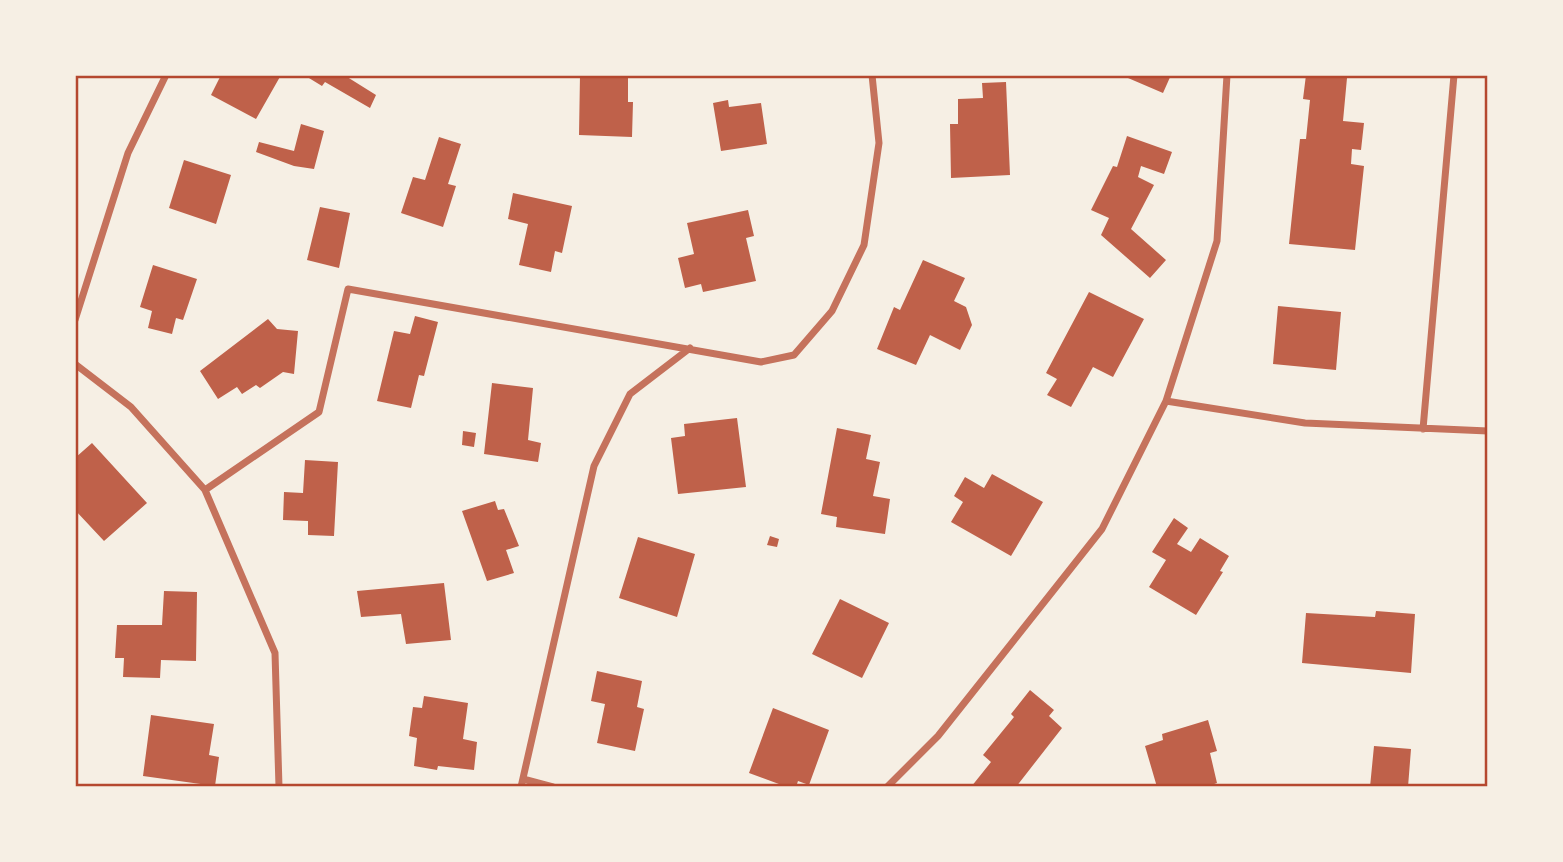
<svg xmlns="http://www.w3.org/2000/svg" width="1563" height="862" font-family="Signika,sans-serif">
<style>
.building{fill:#bf614a}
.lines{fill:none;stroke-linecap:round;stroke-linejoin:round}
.minor{stroke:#c5725c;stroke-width:7}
.neatline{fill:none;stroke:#b5482f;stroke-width:2.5}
</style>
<rect width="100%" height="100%" fill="#f6efe4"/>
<path class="building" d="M221 75H281L256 119 211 95Z
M304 75H344L376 95 370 108 325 82 322 86Z
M580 75H628V102H633L632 137 579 135Z
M1121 75H1171L1163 93Z
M1306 75 1347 78 1343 121 1364 123 1361 150 1352 149 1351 164 1364 166 1355 250 1289 244 1300 139H1306L1310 100 1303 99Z
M1006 82 1010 175 951 178 950 124H958V99L983 98 982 83Z
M728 100 729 107 761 103 767 144 721 151 713 103Z
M301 124 324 131 314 169 294 166 256 152 259 142 294 151Z
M1127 136 1172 152 1164 174 1141 166 1138 177 1154 185 1131 229 1166 260 1150 278 1101 235 1109 218 1091 210 1113 166 1117 167Z
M439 137 461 144 448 184 456 186 443 227 401 213 413 177 425 180Z
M184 160 231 175 216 224 169 208Z
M513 193 572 206 562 253 555 251 551 272 519 265 528 224 508 219Z
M320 207 350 213 339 268 307 260Z
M748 210 754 236 746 238 756 281 703 292 701 284 685 288 678 258 694 254 687 223Z
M923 260 965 278 954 301 966 307 972 325 960 350 930 335 916 365 877 349 894 307 900 310Z
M153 265 197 279 183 320 176 318 172 334 148 328 152 311 140 307Z
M1089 292 1144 319 1113 377 1093 367 1071 407 1047 395 1057 379 1046 373Z
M1278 306 1341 312 1336 370 1273 364Z
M415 316 438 322 424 376 419 375 411 408 377 401 394 331 410 334Z
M268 319 277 329 298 331 294 374 283 372 260 388 256 385 242 394 237 387 218 399 200 371Z
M492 383 533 388 528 440 541 443 538 462 484 454Z
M737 418 746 487 678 494 671 438 685 436 684 424Z
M837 428 871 435 866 459 880 462 873 496 890 499 885 534 836 527 837 517 821 514Z
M463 431 476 433 474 447 462 445Z
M92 443 147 503 104 541 75 510V458Z
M305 460 338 462 334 536 308 535V521L283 520 284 492 303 493Z
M992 474 1043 502 1011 556 951 522 963 502 954 496 965 477 984 488Z
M495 501 498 510 504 509 519 546 506 550 514 573 487 581 462 511Z
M1174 518 1188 528 1177 544 1191 552 1200 538 1229 556 1220 571 1223 572 1196 615 1149 587 1166 560 1152 552Z
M770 536 779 539 777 547 767 545Z
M638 537 695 554 677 617 619 598Z
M444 583 451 640 406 644 401 614 361 617 357 591Z
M164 591 197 592 196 661 161 660 160 678 123 677 124 658H115L117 625H162Z
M840 599 889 623 862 678 812 654Z
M1376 611 1415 614 1411 673 1302 663 1306 613 1375 617Z
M597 671 642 681 637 707 644 709 635 751 597 743 605 704 591 701Z
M1030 690 1054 710 1049 716 1062 728 1016 787H971L991 762 983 755 1014 717 1011 714Z
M424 696 468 703 463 739 477 742 474 770 438 766 437 770 414 766 417 738 409 736 413 707 422 708Z
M773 708 829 730 809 785 798 781 796 787H787L749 773Z
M151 715 214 724 209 755 219 757 215 786 143 776Z
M1208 720 1217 751 1210 753 1217 783 1206 787H1191L1190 784 1182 787H1157L1145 746 1163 740 1162 734Z
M1374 746 1411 749 1408 787H1370Z"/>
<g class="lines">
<path class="minor" d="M75 320 128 153 166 75
M75 364 131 407 205 490 275 653 279 787
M1166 401 1217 241 1227 75
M1423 429 1454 75
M205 490 319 412 348 289 761 362 794 355 832 311 864 245 879 143 872 75
M523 779 553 787
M521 787 594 466 630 394 690 348
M887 787 938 736 1102 529 1166 401 1305 423 1488 431"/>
</g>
<rect width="1563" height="862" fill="none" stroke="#f6efe4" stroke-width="154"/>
<rect x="77" y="77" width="1409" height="708" class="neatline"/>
</svg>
